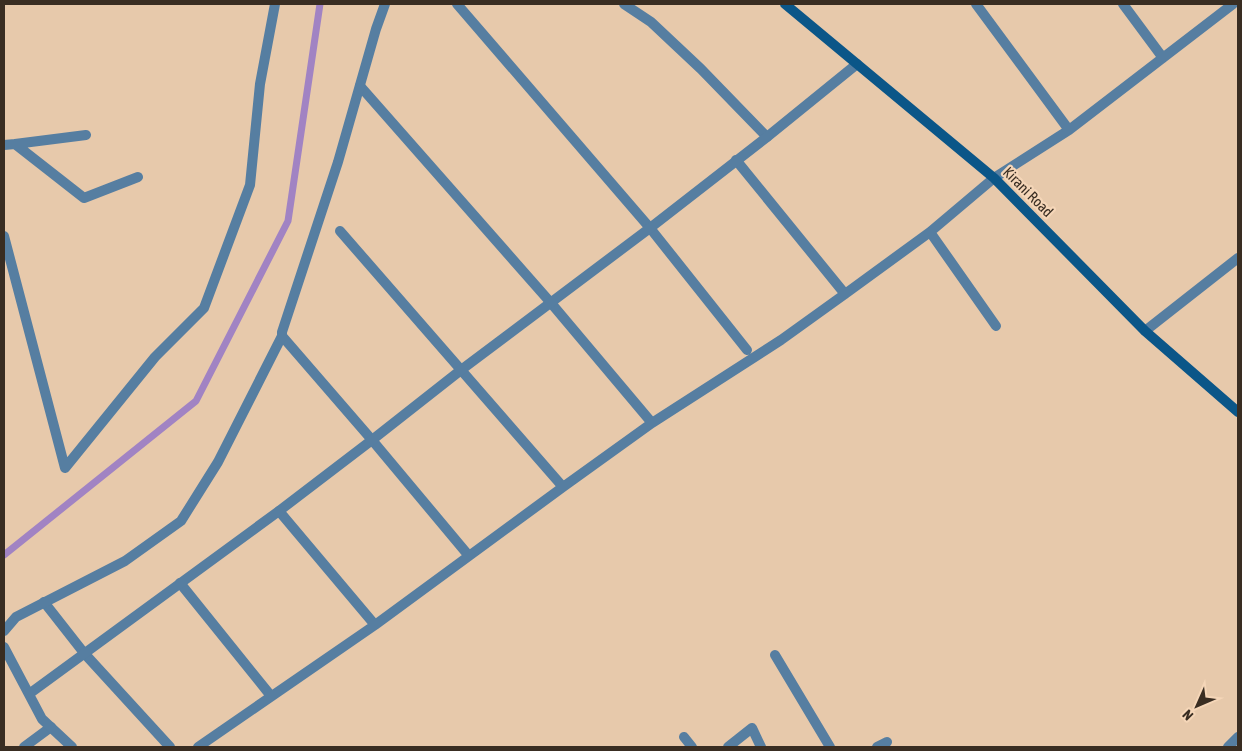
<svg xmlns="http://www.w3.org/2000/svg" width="1242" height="751" font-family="'Asap Condensed',sans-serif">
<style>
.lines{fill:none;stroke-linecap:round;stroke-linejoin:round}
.stream{stroke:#a183c3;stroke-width:7}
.lane{stroke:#567ea1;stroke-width:10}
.street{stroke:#567ea1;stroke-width:10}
.secondary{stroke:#0b5688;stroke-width:10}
.labels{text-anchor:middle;stroke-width:4.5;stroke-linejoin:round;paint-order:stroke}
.street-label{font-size:15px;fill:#392d22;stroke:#f5d6b8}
</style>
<rect width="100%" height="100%" fill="#e7c9ab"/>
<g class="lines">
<path class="stream" d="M4 555 196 401 288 221 320 4"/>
<path class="lane" d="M457 4 650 228 747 350
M624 4 651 22 701 69 767 137
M360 86 551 303 652 423
M15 144 86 135
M4 145 15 144 84 198 138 177
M736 160 845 294
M340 231 563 487
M930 232 996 326
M4 236 65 468 155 357 204 308 250 185 260 84 275 4
M282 336 372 440 469 556
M279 511 375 625
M180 583 271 696
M44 602 84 653 170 747
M775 655 830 747
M684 737 692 747
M24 747 51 727
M198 747 375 625 563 487 652 423 781 340 845 294 930 232 994 178
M728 747 752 728 761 747
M877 747 887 742"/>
<path class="street" d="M976 4 1069 130
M1123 4 1163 58
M994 178 1069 130 1233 4
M1145 331 1238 258
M4 631 16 617 125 561 181 521 218 462 282 336V332L338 162 376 29 385 4
M4 647 42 719 72 747
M29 694 279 511 372 440 461 370 650 228 767 137 857 64
M1228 747 1238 737"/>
<path class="secondary" d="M785 4 994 178 1145 331 1238 412"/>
</g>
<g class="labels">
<g class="street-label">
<text transform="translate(1028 192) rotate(45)" y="5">Kirani Road</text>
</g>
</g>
<rect width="1242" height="751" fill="none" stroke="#392d22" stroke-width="10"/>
<g transform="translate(1197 706) rotate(225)" stroke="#f5d6b8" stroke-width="4" paint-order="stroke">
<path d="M0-4L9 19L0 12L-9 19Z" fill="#392d22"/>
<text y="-8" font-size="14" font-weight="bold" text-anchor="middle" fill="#392d22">N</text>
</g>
</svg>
